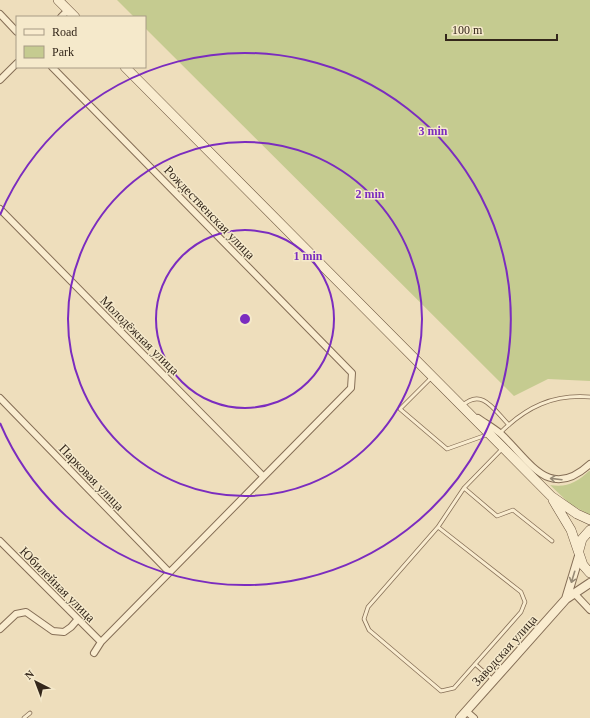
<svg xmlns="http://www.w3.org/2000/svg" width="590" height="718" font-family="Georgia,serif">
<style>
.green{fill:#c5cb90}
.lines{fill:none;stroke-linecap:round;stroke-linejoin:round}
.service-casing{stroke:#856e56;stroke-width:4.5}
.minor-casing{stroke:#856e56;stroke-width:8}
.tertiary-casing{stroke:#856e56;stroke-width:10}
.secondary-casing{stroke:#664f39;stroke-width:10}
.service{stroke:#f9eccf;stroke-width:3}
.minor{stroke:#f9eccf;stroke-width:6}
.tertiary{stroke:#f9eccf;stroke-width:8}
.secondary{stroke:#f9eccf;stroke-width:9}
.oneway{stroke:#968a75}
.ring{fill:none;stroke:#7b2cbf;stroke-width:2}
.labels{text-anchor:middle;stroke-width:3;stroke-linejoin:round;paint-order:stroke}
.street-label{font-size:13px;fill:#34271b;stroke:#f5e9cb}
.centre{fill:#7b2cbf;stroke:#f5e9cb;stroke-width:2}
.ring-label{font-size:12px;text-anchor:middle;font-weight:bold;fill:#7b2cbf;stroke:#f5e9cb;stroke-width:3;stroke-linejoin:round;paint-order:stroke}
</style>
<rect width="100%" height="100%" fill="#eedebc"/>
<path class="green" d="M117 0H590V381L548 379 514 396 145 28V17H134Z
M589 471H590V515L570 504 550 485C567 488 577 482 589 471Z"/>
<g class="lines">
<g class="service-casing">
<path id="service" d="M431 378 400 409 447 449 489 434
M462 406C482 387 494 410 509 425
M500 433C526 407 553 394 590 397
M464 488 497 516 513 510 552 541
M438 527 521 592 525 602 521 612 454 688 441 691 369 630 364 619 368 607 438 527 464 488 502 449
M475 664 493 680
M24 718 30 713"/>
</g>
<g class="minor-casing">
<path id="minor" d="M0 14 17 32
M61 17 68 10
M52 67 352 373 351 388 101 642 94 653
M0 80 17 63
M0 209 263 476
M0 398 169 572
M478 418C485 423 494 428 501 434 530 461 549 502 590 464
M0 541 101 642
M574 593 590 610
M0 629 16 614 26 612 53 631 64 632 71 627 78 619
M466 711 474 718"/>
</g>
<g class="tertiary-casing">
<path id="tertiary" d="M566 599 579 556
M460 718 566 599 590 583"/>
</g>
<g class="secondary-casing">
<path id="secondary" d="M58 0 75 17
M125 67 551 496 577 514 590 520
M553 500 571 530 583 565 590 573
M579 550 582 539 590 530"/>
</g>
<use href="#service" class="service"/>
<use href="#minor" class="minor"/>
<use href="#tertiary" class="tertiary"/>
<use href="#secondary" class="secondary"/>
</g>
<defs><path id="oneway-shaft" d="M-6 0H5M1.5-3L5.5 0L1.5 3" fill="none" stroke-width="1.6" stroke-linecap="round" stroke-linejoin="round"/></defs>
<g class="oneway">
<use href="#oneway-shaft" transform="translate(556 479) rotate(-173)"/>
<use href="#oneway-shaft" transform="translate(573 577) rotate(107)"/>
</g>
<g class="ring">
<circle cx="245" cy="319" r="89"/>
<circle cx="245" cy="319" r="177"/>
<path d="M0 215A266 266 0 1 1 0 423"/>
</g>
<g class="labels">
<g class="street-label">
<text transform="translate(210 212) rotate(46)" y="5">Рождественская улица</text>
<text transform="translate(140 335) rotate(45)" y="5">Молодёжная улица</text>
<text transform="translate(92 477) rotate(46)" y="5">Парковая улица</text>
<text transform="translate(58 584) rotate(45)" y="5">Юбилейная улица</text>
<text transform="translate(504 650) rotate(-48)" y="5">Заводская улица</text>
</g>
</g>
<circle cx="245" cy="319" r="6" class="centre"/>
<g class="ring-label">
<text x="433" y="135">3 min</text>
<text x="370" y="198">2 min</text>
<text x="308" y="260">1 min</text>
</g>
<rect x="16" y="16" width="130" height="52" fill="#f5e9cb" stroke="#a89b85"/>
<rect x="24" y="29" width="20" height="6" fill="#f9eccf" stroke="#a89b85"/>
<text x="52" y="36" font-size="12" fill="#34271b">Road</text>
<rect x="24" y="46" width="20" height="12" fill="#c5cb90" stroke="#a89b85"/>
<text x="52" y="56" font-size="12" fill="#34271b">Park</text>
<g transform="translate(36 682) rotate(318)" stroke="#f5e9cb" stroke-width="3" paint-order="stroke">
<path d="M0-3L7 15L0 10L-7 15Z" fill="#34271b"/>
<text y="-6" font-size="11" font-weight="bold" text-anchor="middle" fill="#34271b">N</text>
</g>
<path d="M446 34v6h111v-6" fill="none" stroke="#34271b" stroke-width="2"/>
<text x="452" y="34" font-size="12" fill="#34271b" stroke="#f5e9cb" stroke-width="3" paint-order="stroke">100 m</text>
</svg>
